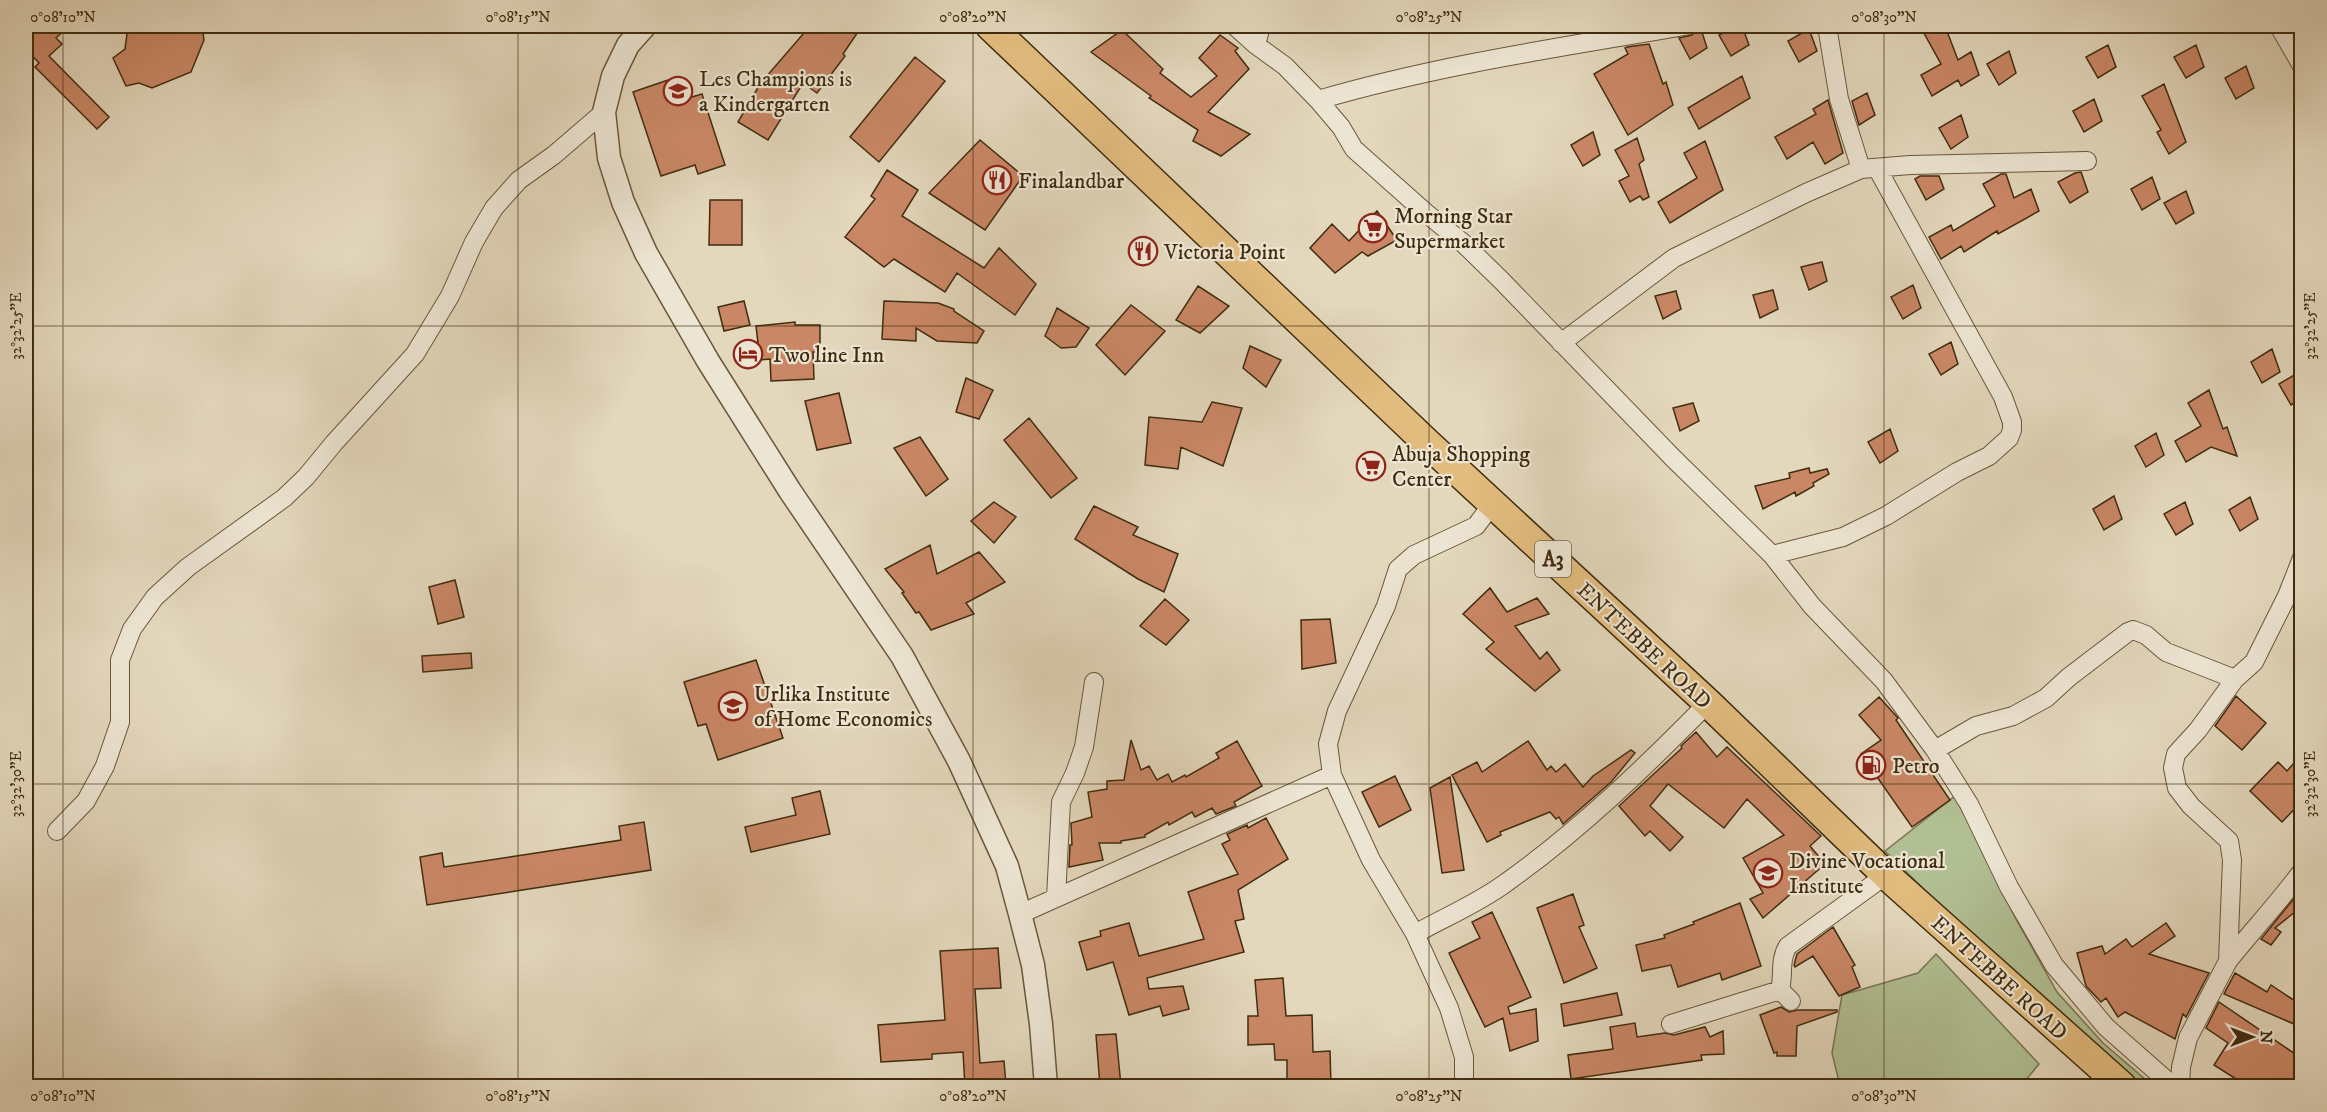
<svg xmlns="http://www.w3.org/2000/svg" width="2327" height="1112" font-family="'IM FELL DW Pica',serif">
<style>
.green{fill:#b1bf93;stroke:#787651;stroke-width:1.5}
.building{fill:#ca8766;stroke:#402c0f;stroke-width:1.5}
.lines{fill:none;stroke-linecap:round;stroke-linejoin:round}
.minor-casing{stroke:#69573a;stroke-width:20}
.tertiary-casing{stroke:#69573a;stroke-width:25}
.primary-casing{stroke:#402c0f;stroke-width:31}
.minor{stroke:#ede5d3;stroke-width:18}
.tertiary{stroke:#ede5d3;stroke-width:22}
.primary{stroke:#e2bc7e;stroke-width:28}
.ticks{fill:none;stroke:#402c0f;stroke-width:1.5;stroke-opacity:0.45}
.labels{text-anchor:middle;stroke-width:4.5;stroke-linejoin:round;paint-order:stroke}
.shield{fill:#ede5d3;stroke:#74644a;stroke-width:1.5}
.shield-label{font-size:21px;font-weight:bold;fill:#402c0f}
.poi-label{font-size:22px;fill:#402c0f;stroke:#ede5d3;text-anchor:start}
.street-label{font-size:22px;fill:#402c0f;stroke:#ede5d3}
.neatline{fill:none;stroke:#402c0f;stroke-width:2}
.ticks-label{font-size:15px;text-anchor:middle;fill:#402c0f}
</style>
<rect width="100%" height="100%" fill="#e3d7bc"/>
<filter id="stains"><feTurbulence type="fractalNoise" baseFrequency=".00333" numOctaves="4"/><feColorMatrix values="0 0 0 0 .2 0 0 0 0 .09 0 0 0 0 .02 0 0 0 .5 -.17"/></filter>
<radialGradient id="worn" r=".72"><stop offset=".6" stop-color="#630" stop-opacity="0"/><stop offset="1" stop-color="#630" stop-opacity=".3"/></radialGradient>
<path class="green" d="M1955 796 2016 919 2057 992 2103 1043 2153 1086H2139C2051 1011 1967 932 1885 851Z
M1936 954 2039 1064 2021 1086H1840L1832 1053 1842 995 1918 973Z"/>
<path class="building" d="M26 26H69L56 38 62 44 49 56 109 117 97 129 35 67 39 63 26 49Z
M128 26H202L204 40 191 72 152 88 139 83 126 86 113 58 125 49Z
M810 26H862L843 54 845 56 817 93 803 83 768 140 738 122 760 84Z
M1700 26 1707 48 1690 59 1679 38 1692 35Z
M1736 26H1742L1749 45 1731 56 1719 35Z
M1920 26H1945L1958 60 1971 52 1979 75 1961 86 1958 80 1932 96 1921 75 1941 64Z
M1809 29 1817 51 1799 62 1788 41Z
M1122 30 1163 69 1160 73 1191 97 1217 76 1199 58 1220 35 1238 48 1235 51 1249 69 1208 112 1250 134 1221 156 1193 141 1198 130 1149 98 1151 96 1091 52Z
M1649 44 1663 84 1666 82 1673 105 1628 135 1594 74 1628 54 1625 48 1627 47Z
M2108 45 2116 67 2098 78 2086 57Z
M2196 45 2204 67 2186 78 2174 57Z
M2009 51 2016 73 1999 85 1987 64Z
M915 57 945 81 879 162 850 137Z
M2246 66 2254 88 2236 99 2225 78Z
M1742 76 1750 98 1699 129 1688 108Z
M668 80 675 102 702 94 725 165 698 174 695 165 661 176 633 92Z
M2164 84 2186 142 2169 154 2157 132 2161 130 2142 96Z
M1867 93 1875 115 1859 125 1852 101Z
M2094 99 2102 121 2084 132 2073 111Z
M1828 100 1843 153 1825 164 1813 142 1787 159 1775 137 1816 114 1813 109Z
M1961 115 1968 137 1951 149 1939 128Z
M1593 132 1600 155 1583 166 1571 145Z
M1637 138 1644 160 1639 164 1649 197 1643 200 1640 196 1630 202 1619 181 1629 176 1615 150Z
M980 140 1023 176 985 230 929 193Z
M1705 141 1723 190 1670 223 1658 202 1697 178 1684 153Z
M887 170 918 190 902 216 984 268 999 248 1036 284 1015 315 957 273 945 292 894 259 884 267 845 237 875 199 871 196Z
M2081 172 2088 192 2070 203 2058 182 2075 173Z
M2001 174H2006L2014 198 2031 189 2039 211 1998 234 1997 231 1964 252 1961 246 1941 259 1929 237 1951 225 1953 231 1995 206 1983 184Z
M1920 176H1939L1944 189 1926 200 1915 179Z
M2152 177 2160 199 2142 210 2131 189Z
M2186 191 2194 213 2176 224 2164 203Z
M710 200H742V245H709Z
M1377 211 1397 240 1368 256 1362 252 1335 273 1310 248 1332 224 1349 241Z
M1822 262 1827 281 1809 290 1801 267Z
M1913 285 1921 308 1903 319 1891 297Z
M1198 286 1229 306 1200 333 1176 320Z
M1773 290 1778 309 1760 318 1753 295Z
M1676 291 1681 309 1663 319 1655 296Z
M744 301 750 325 724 331 718 307Z
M884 301 938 303 954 309V311L984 331 977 343 937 341 916 328V341L882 339Z
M1131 305 1165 331 1125 375 1096 345Z
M1057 308 1089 328 1076 347 1061 348 1045 336Z
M795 322V325H820V352H813L814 379 771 381 770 359 760 360 756 326Z
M1951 342 1958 364 1941 375 1929 354Z
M1250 346 1281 360 1266 387 1243 368Z
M2272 349 2280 372 2262 383 2251 362Z
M2301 371V399L2291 405 2279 384Z
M966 378 993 390 979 419 956 412Z
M2209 390 2223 429 2227 427 2237 456 2211 447 2186 462 2175 441 2201 426 2188 403Z
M839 393 851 443 817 450 805 401Z
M1212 402 1242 408 1223 466 1181 447 1178 469 1145 465 1149 417 1202 422Z
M1693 403 1699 421 1680 431 1673 408Z
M1029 418 1077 478 1051 498 1004 440Z
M1890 429 1898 451 1880 463 1868 442Z
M2156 433 2164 455 2146 467 2135 446Z
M920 437 948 479 926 496 894 448Z
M1809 468 1810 473 1827 469 1829 474 1813 483 1814 486 1796 496 1795 492 1763 509 1755 486 1790 478 1789 473Z
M2114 496 2122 519 2104 530 2093 509Z
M2250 497 2258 519 2240 531 2229 510Z
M994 502 1016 517 994 543 971 521Z
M2185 502 2193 524 2176 535 2164 514Z
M1094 506 1138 527 1133 535 1178 554 1164 592 1138 579 1075 539Z
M930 545 937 574 979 552 1005 582 966 603 974 614 931 630 919 612 916 613 902 593 904 592 885 569Z
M455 580 464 617 438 624 429 587Z
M1490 588 1507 612 1537 598 1549 614 1515 626 1540 659 1547 652 1560 670 1535 691 1486 649 1494 642 1463 614Z
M1165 599 1189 620 1166 645 1140 626Z
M1330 619 1336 663 1302 669 1301 620Z
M471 653 472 668 423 672 422 656Z
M756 660 783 738 718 760 706 724 698 726 684 682Z
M2236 696 2266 723 2242 750 2215 726Z
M1879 697 1898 718 1896 720 1950 800 1912 827 1861 754 1881 740 1859 715Z
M1696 732 1717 757 1727 747 1821 836 1810 846 1825 864 1763 918 1750 899 1763 893 1743 858 1784 835 1747 799 1724 828 1668 784 1650 806 1683 837 1670 851 1650 831 1645 836 1619 806 1682 748 1681 746Z
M1131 740 1141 770 1149 766 1157 780 1168 774 1172 782 1185 775 1186 777 1219 758 1216 753 1237 741 1262 786 1234 802 1236 806 1216 814 1212 808 1195 817 1192 812 1169 825 1168 822 1145 835V837L1121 841V843H1099L1103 860 1069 867 1070 845H1072L1071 823 1092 817 1088 792 1107 789V781L1124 780Z
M1528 741 1547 770 1551 766 1556 772 1565 764 1583 787 1593 776 1631 750 1635 753 1611 782 1563 824 1559 817 1556 819 1550 812 1500 832 1501 835 1487 842 1452 775 1477 762 1482 772Z
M2301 755V802L2282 822 2250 791 2278 762 2287 771Z
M1395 776 1411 810 1379 827 1362 792Z
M1450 777 1464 870 1442 873 1430 788Z
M820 791 830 834 751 852 745 827 796 815 792 798Z
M1266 818 1288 859 1238 890 1244 919 1235 921 1244 952 1147 978 1149 989 1183 986 1189 1009 1163 1016 1160 1006 1129 1015 1113 962 1087 970 1079 942 1101 936 1100 931 1129 923 1139 956 1204 939 1188 892 1238 874 1222 844 1230 840 1227 834 1247 825 1248 828Z
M644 822 651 870 427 905 420 857 442 853 444 867 621 840 619 826Z
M2301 890V907L2275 928 2281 932 2271 945 2261 939Z
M1573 894 1584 925 1579 927 1597 968 1564 983 1537 908Z
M1740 903 1761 966 1722 980 1720 973 1678 987 1671 965 1642 971 1636 945 1665 938 1664 935 1694 924 1693 922Z
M1492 912 1531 997 1508 1007 1510 1014 1536 1009 1538 1041 1510 1051 1503 1018 1485 1027 1449 953 1480 938 1472 922Z
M2166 923 2175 936 2149 954 2209 973 2186 1017 2183 1014 2175 1039 2125 1012 2118 1017 2106 998 2101 1002 2086 986 2077 953 2102 946 2105 954 2126 939 2132 947Z
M1833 927 1855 965 1852 967 1860 987 1839 996 1813 956 1795 967 1794 965 1797 954Z
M998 948 1001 988 975 989 980 1063 1004 1061 1006 1085 965 1086 963 1052 932 1054V1059L881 1062 878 1025 945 1020 940 951Z
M2235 973 2267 992 2271 985 2301 1005V1027L2224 994Z
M1283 978 1286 1016 1312 1015 1313 1052 1330 1051 1331 1086H1287V1060H1275L1274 1044 1248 1045V1016H1258L1255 980Z
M1617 993 1622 1015 1564 1026 1561 1004Z
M2219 1002 2301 1058V1086H2247L2214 1065 2228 1043 2206 1028Z
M1781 1007 1789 1012 1798 1010H1837V1012L1797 1026 1796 1056H1777V1052L1774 1053 1760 1015Z
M1635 1023 1637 1037 1665 1033 1674 1035 1705 1027 1710 1037 1723 1031 1724 1054 1701 1055 1702 1060 1571 1079 1568 1055 1613 1049 1610 1027Z
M1116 1034 1121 1086H1100L1096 1035Z"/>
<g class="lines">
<g class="minor-casing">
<path id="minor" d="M1235 26 1256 45 1285 66 1318 100 1341 127 1354 149 1426 213 1463 243 1501 280 1673 458 1772 555 1812 606 1884 681 1935 750 1969 804 2009 887 2054 965 2106 1027 2173 1086
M1827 26 1839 99 1861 169
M2279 26 2302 66
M1256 45 1261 26
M1318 100C1438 65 1562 47 1685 26
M1561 343 1674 258 1806 193 1861 169 1910 165 2087 161
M1772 555 1843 537 1886 516 1957 472 1989 456 2009 438 2012 430V422L2003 397 1877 168
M1935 750 1976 726 2013 716 2046 698 2069 677 2128 632 2133 630 2146 635 2166 652 2235 679
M57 831 86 801 105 766 120 722V660L132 629 155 597 188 567 284 498 306 477 334 443 415 354 450 296 474 242 494 208 519 180 554 155 604 112
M1056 898 1061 802 1075 773 1084 747 1094 682
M1020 914 1332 775
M1415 934C1445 917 1479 903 1507 882 1580 830 1645 767 1708 703
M2228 961C2252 931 2279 902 2302 871
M1791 1001 1780 990C1784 975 1779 960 1788 946L1886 875
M1671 1024 1780 990
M1464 1086V1057L1449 1008 1415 934 1371 860 1332 775 1328 744 1337 711 1386 606 1398 569 1414 555 1476 526 1493 503
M2180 1086 2181 1067 2188 1038 2228 961 2232 860 2229 841 2191 806 2177 788 2173 768 2176 754 2198 730 2235 679 2254 662 2287 596 2302 558"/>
</g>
<g class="tertiary-casing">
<path id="tertiary" d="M645 26 628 45 613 76 604 112 609 158 623 202 646 253 708 361 790 491 902 656 959 761 1007 866 1020 914 1033 965 1041 1024 1046 1086"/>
</g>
<g class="primary-casing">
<path id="primary" d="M990 26 1426 442 1708 703 1886 875 2122 1086"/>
</g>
<use href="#minor" class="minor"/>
<use href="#tertiary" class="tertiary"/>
<use href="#primary" class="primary"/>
</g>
<path class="ticks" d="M63 26V1086M518 26V1086M973 26V1086M1429 26V1086M1884 26V1086M26 326H2302M26 784H2302"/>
<defs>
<g id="school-ring" transform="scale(1.5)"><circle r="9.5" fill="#ede5d3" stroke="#8f2418" stroke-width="1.5"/><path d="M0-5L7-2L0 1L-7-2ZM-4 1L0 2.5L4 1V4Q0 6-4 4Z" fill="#8f2418"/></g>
<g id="restaurant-ring" transform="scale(1.5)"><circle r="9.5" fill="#ede5d3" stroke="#8f2418" stroke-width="1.5"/><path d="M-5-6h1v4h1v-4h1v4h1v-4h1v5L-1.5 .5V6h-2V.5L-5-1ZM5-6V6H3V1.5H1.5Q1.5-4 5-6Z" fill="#8f2418"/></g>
<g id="supermarket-ring" transform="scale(1.5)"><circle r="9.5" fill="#ede5d3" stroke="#8f2418" stroke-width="1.5"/><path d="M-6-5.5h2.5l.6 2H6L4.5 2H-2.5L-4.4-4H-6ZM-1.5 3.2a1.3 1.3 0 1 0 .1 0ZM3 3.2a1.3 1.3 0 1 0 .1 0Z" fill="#8f2418"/></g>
<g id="hotel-ring" transform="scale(1.5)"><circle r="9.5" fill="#ede5d3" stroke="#8f2418" stroke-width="1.5"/><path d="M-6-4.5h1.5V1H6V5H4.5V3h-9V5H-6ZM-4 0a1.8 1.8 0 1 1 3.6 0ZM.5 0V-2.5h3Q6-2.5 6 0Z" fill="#8f2418"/></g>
<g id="fuel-ring" transform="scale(1.5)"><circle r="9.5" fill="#ede5d3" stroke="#8f2418" stroke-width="1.5"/><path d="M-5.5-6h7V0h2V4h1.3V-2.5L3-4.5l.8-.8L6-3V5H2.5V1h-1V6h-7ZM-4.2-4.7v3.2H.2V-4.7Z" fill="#8f2418"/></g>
</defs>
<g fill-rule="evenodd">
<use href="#school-ring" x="678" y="91"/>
<use href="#restaurant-ring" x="997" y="180"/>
<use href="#supermarket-ring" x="1373" y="228"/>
<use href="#restaurant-ring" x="1143" y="251"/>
<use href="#hotel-ring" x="748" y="354"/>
<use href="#supermarket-ring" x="1371" y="466"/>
<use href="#school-ring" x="733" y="706"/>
<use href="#fuel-ring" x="1871" y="765"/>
<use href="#school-ring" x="1768" y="873"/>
</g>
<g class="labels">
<rect class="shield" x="1535" y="541" width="36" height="36" rx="4.5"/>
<g class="shield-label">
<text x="1553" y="566">A3</text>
</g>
<g class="poi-label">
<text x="699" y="86">Les Champions is<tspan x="699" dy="25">a Kindergarten</tspan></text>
<text x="1018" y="188">Finalandbar</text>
<text x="1394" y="223">Morning Star<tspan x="1394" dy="25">Supermarket</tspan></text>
<text x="1164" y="259">Victoria Point</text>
<text x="769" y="362">Two line Inn</text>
<text x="1392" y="461">Abuja Shopping<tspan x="1392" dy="25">Center</tspan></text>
<text x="754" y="701">Urlika Institute<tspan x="754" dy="25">of Home Economics</tspan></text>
<text x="1892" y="773">Petro</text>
<text x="1789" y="868">Divine Vocational<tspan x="1789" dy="25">Institute</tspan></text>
</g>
<g class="street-label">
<text transform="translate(1645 645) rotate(43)" y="8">ENTEBBE ROAD</text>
<text transform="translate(2000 977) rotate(42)" y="8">ENTEBBE ROAD</text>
</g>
</g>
<rect width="2327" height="1112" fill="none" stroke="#e3d7bc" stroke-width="66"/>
<g transform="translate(2252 1037) rotate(90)" stroke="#ede5d3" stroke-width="4.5" paint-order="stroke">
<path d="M0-4.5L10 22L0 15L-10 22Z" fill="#402c0f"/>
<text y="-9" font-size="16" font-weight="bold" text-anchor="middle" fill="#402c0f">N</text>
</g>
<rect x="33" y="33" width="2261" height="1046" class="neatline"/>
<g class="ticks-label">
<text x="63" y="22">0°08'10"N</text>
<text x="518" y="22">0°08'15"N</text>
<text x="973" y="22">0°08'20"N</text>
<text x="1429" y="22">0°08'25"N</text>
<text x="1884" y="22">0°08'30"N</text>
<text transform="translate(2310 326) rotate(-90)" y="5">32°32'25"E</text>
<text transform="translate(16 326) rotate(-90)" y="5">32°32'25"E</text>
<text transform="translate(2310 784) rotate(-90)" y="5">32°32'30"E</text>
<text transform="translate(16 784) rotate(-90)" y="5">32°32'30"E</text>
<text x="63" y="1101">0°08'10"N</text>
<text x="518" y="1101">0°08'15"N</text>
<text x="973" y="1101">0°08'20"N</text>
<text x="1429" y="1101">0°08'25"N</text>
<text x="1884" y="1101">0°08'30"N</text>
</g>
<rect width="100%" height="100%" filter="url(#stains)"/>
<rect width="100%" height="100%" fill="url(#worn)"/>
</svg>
